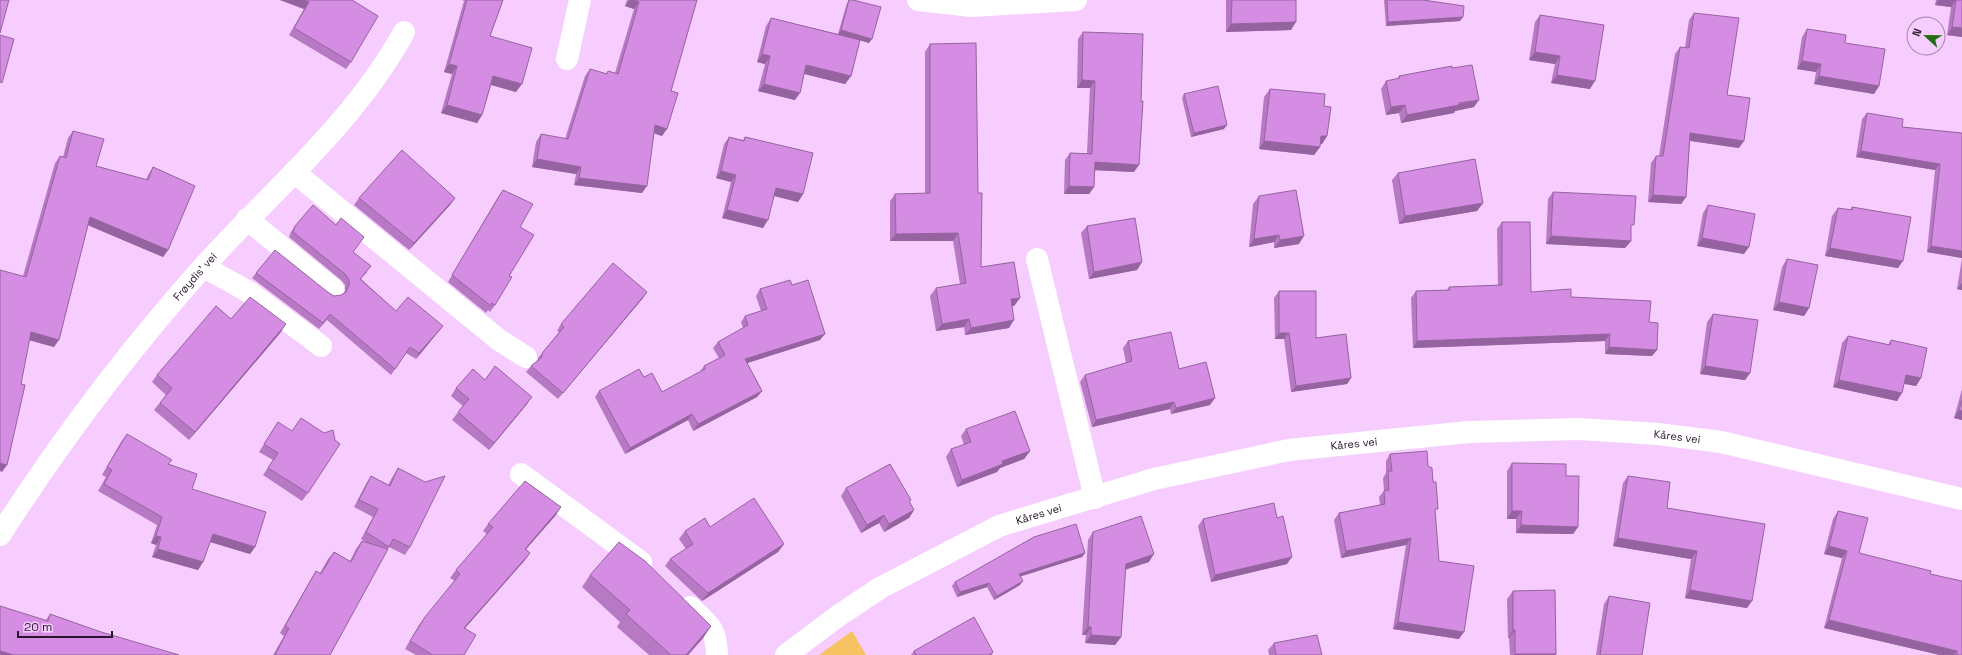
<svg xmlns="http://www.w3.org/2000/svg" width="1962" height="655" font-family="'Space Grotesk',sans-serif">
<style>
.green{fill:#f6c262}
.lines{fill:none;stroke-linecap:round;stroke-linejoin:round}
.minor{stroke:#fff;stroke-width:22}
.wall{fill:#b779c3}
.shaded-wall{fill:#95639f}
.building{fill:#d58de3;stroke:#95639f}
.labels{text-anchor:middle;stroke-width:3;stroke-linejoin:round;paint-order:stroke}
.street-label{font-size:11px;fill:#28152b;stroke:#f6cdfe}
</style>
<rect width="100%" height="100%" fill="#f6cdfe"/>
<path class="green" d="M852 631 866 655H819Z"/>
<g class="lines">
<g class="minor">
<path d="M918 0 972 6 1076 0"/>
<path d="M567 59 580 0"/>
<path d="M294 172 499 340 526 357"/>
<path d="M247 219 333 289"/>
<path d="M1037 259 1095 498"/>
<path d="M204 267 249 292 321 346"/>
<path d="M521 474 641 562"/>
<path id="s1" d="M0 535C61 440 129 350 204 266 273 190 355 122 404 32"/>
<path d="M690 607C709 625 716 627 717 655"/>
<path id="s2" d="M786 655 838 616 880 588 999 526 1154 479 1289 450 1469 432 1578 429 1658 434 1721 442 1962 499"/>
</g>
</g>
<path class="wall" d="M280 0H352L351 62 346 69 289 35 304 9Z
M462 0H503L490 36 516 92 491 85 482 115 477 123 441 113 452 74 444 72 464 1Z
M627 0H697L671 91 662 136 654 133 642 193 574 185 576 174 532 167 536 142 541 134 565 139 585 76 590 69 606 74 608 71 615 73 634 9 625 6Z
M849 0H853L869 43 860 40 851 76 845 84 804 74 795 100 758 91 765 64 757 62 766 26 771 18 838 34 847 3Z
M1226 0H1296L1291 30 1226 32Z
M1384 0H1423L1460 21 1386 26Z
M1936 0H1962V37L1947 35 1951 7 1935 5Z
M1694 13 1727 95 1739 148 1690 141 1686 197 1681 204 1648 202 1651 163 1656 156H1659L1675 54 1680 47H1685L1689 20Z
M1540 15 1590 89 1551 83 1555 64 1529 60 1535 22Z
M1807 29 1845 43 1879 86 1874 94 1814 84 1816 72 1797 69 1802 37Z
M1083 32 1134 172 1095 170 1094 187 1089 194H1064L1065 160 1070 153H1087L1090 88H1077L1078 39Z
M930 44 978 193 981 267 1020 298 1014 306H1012L1009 328 965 335 964 327 936 331 930 296 936 288 960 284 953 241H890V201L895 194H925V52Z
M1452 68 1474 107 1455 111 1454 113 1401 123 1399 113 1386 115 1381 89 1386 81 1397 79 1399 76Z
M1270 89 1324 106 1327 136 1322 144H1320V147L1314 155 1259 149 1264 97Z
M1184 94 1224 129 1191 137 1182 98Z
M1867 113 1902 127 1962 133V290L1957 289 1962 258 1927 252 1935 170 1856 157 1862 119Z
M73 131 96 166 146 180 148 175 153 167 168 250 163 257 88 225 54 347 29 340 2 472 23 276 55 163 60 156 63 157 68 138Z
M729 137 743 140 745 137 803 194 798 202 774 196 763 228 722 218 731 182 716 178 724 144Z
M1398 173 1483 203 1477 211 1399 224 1392 180Z
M503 190 520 227 509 276 495 305 490 312 488 310 486 313 448 282 498 197Z
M1553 192 1631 229V241L1625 248 1546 244 1548 199Z
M1259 196 1299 244 1274 248V242L1249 247 1253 204Z
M359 198H455L450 205 409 250 354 205Z
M1708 205 1744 254 1697 246 1703 213Z
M1852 207 1898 268 1825 256 1832 216 1838 208 1850 210Z
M1502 222 1531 292 1571 297 1649 322 1652 356 1605 354V341L1413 348 1411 298 1416 291 1447 290 1449 287 1498 285 1497 229Z
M295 226 353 252 367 272 361 279 396 311 443 326 416 359 406 353 391 375 327 320 319 329 252 278 256 273 329 293 334 296 341 295 344 293 345 291V285L341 280 289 237 291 232Z
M1087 226 1142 262 1137 270 1089 279 1081 233Z
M1787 259 1809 308 1804 316 1773 310 1782 267Z
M792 285 820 340 747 363 762 391 757 397 693 431 688 420 625 454 595 397 599 391 644 377 662 392 699 373 704 366 719 358 713 348 718 342 743 328 741 322 745 316 761 311 756 296 760 289Z
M1279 291 1316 338 1351 378 1347 384 1291 392 1284 339H1275L1274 298Z
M643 298 558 399 526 372 531 366 538 360V358L543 352 559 332 557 331 561 324Z
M1713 314 1750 373 1745 380 1700 374 1707 322Z
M231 319 281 332 189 440 154 410 166 395 152 382 157 375Z
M1848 336 1888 345 1891 340 1921 378 1916 386 1904 384 1897 401 1833 387 1842 343Z
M1128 341 1179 369 1210 405 1171 414 1170 409 1092 427 1080 382 1085 375 1126 363 1123 348Z
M485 380 527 404 489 450 452 420 463 406 451 396 456 388Z
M1962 389V420L1954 418Z
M278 422 308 493 302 501 263 475 273 460 259 452Z
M966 429 1030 451 1024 459 1000 468 997 472 957 487 946 457 951 449 964 445 961 436Z
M127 434 168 464 192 489 255 547 250 554 210 542 203 562 198 570 152 557 156 545 151 543 157 525 98 491 106 477 102 475 121 442Z
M1390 454 1428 466 1435 513 1439 561 1459 639 1393 629 1406 545 1341 558 1334 520 1339 513 1380 505 1379 497 1384 491 1383 478 1386 473V461Z
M1512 463 1566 476 1578 527 1573 534 1516 533V519H1507V471Z
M398 468 410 547 405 555 389 547 330 655H273L284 636 280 633 311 579 316 571 320 573 328 559 334 552 350 561 356 549 362 541 366 542 361 539 373 517 354 507 366 484 371 476 388 485 393 476Z
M1628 476 1667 508 1747 608 1685 598 1691 559 1613 546 1623 483Z
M846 488 909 502 914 510 909 518 884 532 879 523 861 533 841 496Z
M1838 511 1859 553 1930 574 1962 655H1940L1824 628 1842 558 1824 554 1833 519Z
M556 515 526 549 530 553 525 560 465 628 464 655H416L405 649 419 625 425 617 455 581 450 578 456 570 487 534 483 531 488 524Z
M1203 519 1287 564 1211 582 1198 526Z
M685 531 784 544 778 552 702 601 665 566 670 559 686 549 679 539Z
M1093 532 1149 562 1125 570 1121 637 1115 645 1085 643 1086 635H1082L1088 540Z
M1085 553 1082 557 1020 576V585L994 600 987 587 957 597 952 586 955 582Z
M590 575 711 626 703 638 688 655H649L617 627 620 622 582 587Z
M1513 591 1556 654 1555 655H1510L1509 638H1508L1507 599Z
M1609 596 1642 655H1596L1604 604Z
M50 614 98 631 46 620Z
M1274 643 1322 655H1269L1268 650Z
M914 651 993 652 992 655H911Z"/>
<path class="shaded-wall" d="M280 0H304L309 2 304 9Z
M630 0H633L639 2 634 9 625 6Z
M1938 0H1956L1951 7 1935 5Z
M1463 17 1460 21 1386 26 1388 22Z
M1296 22 1291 30 1226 32 1231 24Z
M1952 27 1962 28V37L1947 35Z
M841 30 872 39 869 43 838 34Z
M1535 52 1560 56 1555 64 1529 60Z
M762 54 770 56 765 64 757 62Z
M1802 61 1821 64 1816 72 1797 69Z
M449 64 457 66 452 74 444 72Z
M806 65 851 76 845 84 801 73Z
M1557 75 1595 81 1590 89 1551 83Z
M493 76 522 84 516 92 488 84Z
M1819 76 1879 86 1874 94 1814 84Z
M1082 80 1095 81 1090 88H1077Z
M764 84 800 93 795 100 758 91Z
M1479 100 1474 107 1455 111 1454 113 1401 123 1407 115Z
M447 105 482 115 477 123 441 113Z
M1405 105 1399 113 1386 115 1391 107Z
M655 125 667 129 662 136 650 132Z
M1227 125 1224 129 1191 137 1194 133Z
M1690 133 1744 141 1739 148 1685 140Z
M1321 136H1327L1322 144 1315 143Z
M1264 141 1320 147 1314 155 1259 149Z
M1861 151 1940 164 1935 170 1856 157Z
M537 159 581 167 576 174 532 167Z
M1095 162 1139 165 1134 172 1090 170Z
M721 171 736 175 731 182 716 178Z
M579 178 647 186 642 193 574 185Z
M1069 186 1094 187 1089 194H1064Z
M776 188 803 194 798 202 771 195Z
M1653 195 1686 197 1681 204 1648 202Z
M455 198 450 205 409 250 414 243Z
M1483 203 1477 211 1399 224 1405 216Z
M727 210 768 220 763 228 722 218Z
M90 217 168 250 163 257 85 224Z
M958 233 953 241H890L896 234Z
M1279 235 1274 242 1249 247 1254 239Z
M1304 236 1299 244 1274 248 1280 240Z
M1551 236 1631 241 1625 248 1546 244Z
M1702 238 1749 247 1744 254 1697 246Z
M1931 246 1962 251V258L1927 252Z
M1830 248 1903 261 1898 268 1825 256Z
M1142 262 1137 270 1089 279 1094 272Z
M1962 283V290L1957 289Z
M647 292 643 298 558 399 563 393Z
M1020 298 1014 306 1006 307 1011 299Z
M1779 302 1809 308 1804 316 1773 310Z
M969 319 964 327 936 331 942 324Z
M1014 320 1009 328 965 335 971 328Z
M286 324 281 332 189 440 195 432Z
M443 326 439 331 416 359 419 353Z
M31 332 59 340 54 347 25 339Z
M1279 333H1289L1284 339H1275Z
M825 334 820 340 741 365 745 359Z
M1610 334 1605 341 1413 348 1417 341Z
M1609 347 1657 350 1652 356 1605 354Z
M1705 366 1750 373 1745 380 1700 374Z
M1906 375 1921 378 1916 386 1901 383Z
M1351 378 1347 384 1291 392 1296 386Z
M1839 380 1902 393 1897 401 1833 387Z
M762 391 757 397 693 431 698 424Z
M532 397 527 404 489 450 494 443Z
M1215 398 1210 405 1171 414 1176 408Z
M1174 402 1170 409 1092 427 1096 420Z
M1959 410 1962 411V420L1954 418Z
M692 414 688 420 625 454 630 448Z
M1030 451 1024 459 1000 468 997 472 957 487 962 480 1002 461Z
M0 463 7 465 2 472 0 471Z
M561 507 556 515 520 556 525 549Z
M914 510 909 518 884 532 889 524Z
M1512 511H1522L1516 519H1507Z
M884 515 879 523 861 533 867 525Z
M1521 525 1578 527 1573 534 1516 533Z
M213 534 255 547 250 554 207 541Z
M156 536 161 537 156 545 151 543Z
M1411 538 1406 545 1341 558 1346 551Z
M1618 538 1697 551 1691 559 1613 546Z
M784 544 778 552 702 601 708 593Z
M1829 546 1847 551 1842 558 1824 554Z
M158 549 203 562 198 570 152 557Z
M530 553 525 560 459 635 464 628Z
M1085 553 1082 557 1016 578 1019 574Z
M1154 554 1149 562 1120 571 1126 564Z
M1292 557 1287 564 1211 582 1215 575Z
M1023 581 1020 585 994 600 997 596Z
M989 583 987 587 957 597 960 592Z
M1690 590 1752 601 1747 608 1685 598Z
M1829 620 1957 651 1954 655H1940L1824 628Z
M1398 622 1464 632 1459 639 1393 629Z
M711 626 703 638 688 655H686Z
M1088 627H1091L1086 635H1082Z
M1513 630H1515L1509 638H1508Z
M1091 635 1121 637 1115 645 1085 643Z
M0 651 14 655H0Z
M1515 654H1556L1555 655H1514Z"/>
<path class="building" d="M0 0H9L0 33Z
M304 0H352L378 16 351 62 294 28 309 2Z
M467 0H503L490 36 532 48 522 84 493 76 482 115 447 105 457 66 449 64Z
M633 0H697L671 91 678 93 667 129 655 125 647 186 579 178 581 167 537 159 541 134 568 139 590 69 607 74 608 71 618 74 639 2Z
M849 0H853L881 7 872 39 841 30Z
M1232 0H1296V22L1231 24Z
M1387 0H1423L1464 6 1463 17 1388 22Z
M1956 0H1962V28L1952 27Z
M1694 13 1739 18 1727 95 1750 98 1744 141 1690 133 1686 197 1653 195 1656 156H1663L1680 47 1689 48Z
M1540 15 1604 25 1595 81 1557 75 1560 56 1535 52Z
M771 18 860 40 851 76 806 65 800 93 764 84 770 56 762 54Z
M1807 29 1846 35 1845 43 1885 49 1879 86 1819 76 1821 64 1802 61Z
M1083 32 1143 34 1141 102 1143 101 1139 165 1095 162 1094 187 1069 186 1070 153 1092 154 1095 81 1082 80Z
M0 35 14 39 2 83 0 82Z
M976 43 978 193H982L981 267 1014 262 1020 298 1011 299 1014 320 971 328 969 319 942 324 936 288 966 283 958 233 896 234 895 194 930 193V44Z
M1472 65 1479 100 1459 103V105L1407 115 1405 105 1391 107 1386 81 1400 78 1399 76 1452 66V68Z
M1218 86 1227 125 1194 133 1184 94Z
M1270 89 1325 94 1324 106 1331 107 1327 136H1321L1320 147 1264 141Z
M1867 113 1903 119 1902 127 1962 133V251L1931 246 1940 164 1861 151Z
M73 131 104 139 96 166 148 180 153 167 195 186 168 250 90 217 59 340 31 332 21 384 25 385 7 465 0 463V270L26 277 60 156 66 158Z
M729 137 744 141 745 137 813 153 803 194 776 188 768 220 727 210 736 175 721 171Z
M402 150 455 198 414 243 359 198Z
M1475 159 1483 203 1405 216 1398 173Z
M503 190 533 204 520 227 534 235 509 276 512 277 495 305 492 303 491 306 452 275Z
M1296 190 1304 236 1280 240 1279 235 1254 239 1259 196Z
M1553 192 1636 196 1634 225H1631V241L1551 236Z
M313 205 336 225 341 218 364 237 353 252 371 266 360 279 396 311 408 297 443 326 419 353 410 347 395 369 330 314 323 323 256 273 275 250 329 293 334 296 341 295 346 292 349 285V280L345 274 293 232 295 226Z
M1708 205 1755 214 1749 247 1702 238Z
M1852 207 1911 217 1903 261 1830 248 1838 208 1852 210Z
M1135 218 1142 262 1094 272 1087 226Z
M1502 222H1530L1531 292 1571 289V297L1651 301 1649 322 1658 323 1657 350 1609 347 1610 334 1417 341 1416 291 1450 290 1449 287 1502 285Z
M1787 259 1818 265 1809 308 1779 302Z
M613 263 647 292 563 393 531 366 541 358 543 352 564 327 561 324Z
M790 280 792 285 808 280 825 334 745 359 762 391 698 424 692 414 630 448 599 391 639 369 644 377 652 373 662 392 705 369 704 366 725 355 718 342 748 325 745 316 767 309 760 289Z
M1279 291H1316V338L1346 334 1351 378 1296 386 1289 333H1279Z
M250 297 286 324 195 432 160 403 172 388 157 375 216 306 231 319Z
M1713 314 1758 320 1750 373 1705 366Z
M1171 332 1179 369 1206 362 1215 398 1176 408 1174 402 1096 420 1085 375 1132 361 1128 341Z
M1848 336 1890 345 1891 340 1927 348 1921 378 1906 375 1902 393 1839 380Z
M495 366 532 397 494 443 458 412 469 399 456 388 473 369 485 380Z
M1962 400V411L1959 410Z
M1015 411 1030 451 1002 461 1003 464 962 480 951 449 971 442 966 429Z
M301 418 324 433 333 430 335 440 340 444 308 493 268 468 278 453 264 444 278 422 292 431Z
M127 434 172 460 168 464 197 474 192 489 266 512 255 547 213 534 203 562 158 549 161 537 156 536 162 517 104 484 112 470 107 467Z
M1427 451 1428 466 1432 468 1433 482H1436L1438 509H1435L1439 561 1474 566 1464 632 1398 622 1411 538 1346 551 1339 513 1385 504 1384 491 1389 490 1388 471H1392L1390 454Z
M1512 463 1566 464V476H1579L1578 527 1521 525 1522 511H1512Z
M890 464 911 500 909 501 914 510 889 524 884 515 867 525 846 488Z
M398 468 425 482 445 476 410 547 393 539 389 547 366 532 378 509 359 500 371 476 390 486Z
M1628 476 1670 482 1667 508 1765 524 1752 601 1690 590 1697 551 1618 538Z
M525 481 561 507 525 549 530 553 464 628 476 635 464 655H431V654L410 641 425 617 460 574 456 570 493 527 488 524Z
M754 498 784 544 708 593 670 559 693 544 685 531 705 518 710 527Z
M1274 503 1277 518 1283 516 1292 557 1215 575 1203 519Z
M1838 511 1868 518 1859 553 1931 571 1930 574 1962 581V655H1957V651L1829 620 1847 551 1829 546Z
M1141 516 1154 554 1126 564 1121 637 1091 635V627H1088L1093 532Z
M1076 524 1085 553 1019 574 1023 581 997 596 989 583 960 592 955 582 1034 537Z
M362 541 388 549 330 655H275L289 628 285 626 316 571 321 574 334 552 351 562Z
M619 542 645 561 711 626 686 655H671L626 614 630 610 590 575Z
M1555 590 1556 654H1515V630H1513V591Z
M1609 596 1650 603 1642 655H1600Z
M0 606 48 621 50 614 98 631 179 655H14L0 651Z
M974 617 993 652 989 655H916L914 651Z
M1317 635 1322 655H1276L1274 643Z"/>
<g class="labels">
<g class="street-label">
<text dy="4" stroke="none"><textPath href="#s1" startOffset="324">Frøydis' vei</textPath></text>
<text dy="4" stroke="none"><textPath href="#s2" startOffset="939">Kåres vei</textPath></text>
<text dy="4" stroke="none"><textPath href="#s2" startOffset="615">Kåres vei</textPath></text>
<text dy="4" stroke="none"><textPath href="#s2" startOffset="291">Kåres vei</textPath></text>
</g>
</g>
<g transform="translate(1926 36) rotate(292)"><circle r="19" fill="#f6cdfe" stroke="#a483aa"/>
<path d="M0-3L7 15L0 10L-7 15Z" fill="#216e12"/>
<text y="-6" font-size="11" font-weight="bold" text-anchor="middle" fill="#28152b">N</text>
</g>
<path d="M18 631v6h94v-6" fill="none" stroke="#28152b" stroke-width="2"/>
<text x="24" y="631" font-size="12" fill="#28152b" stroke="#f6cdfe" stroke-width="3" paint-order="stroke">20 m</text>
</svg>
